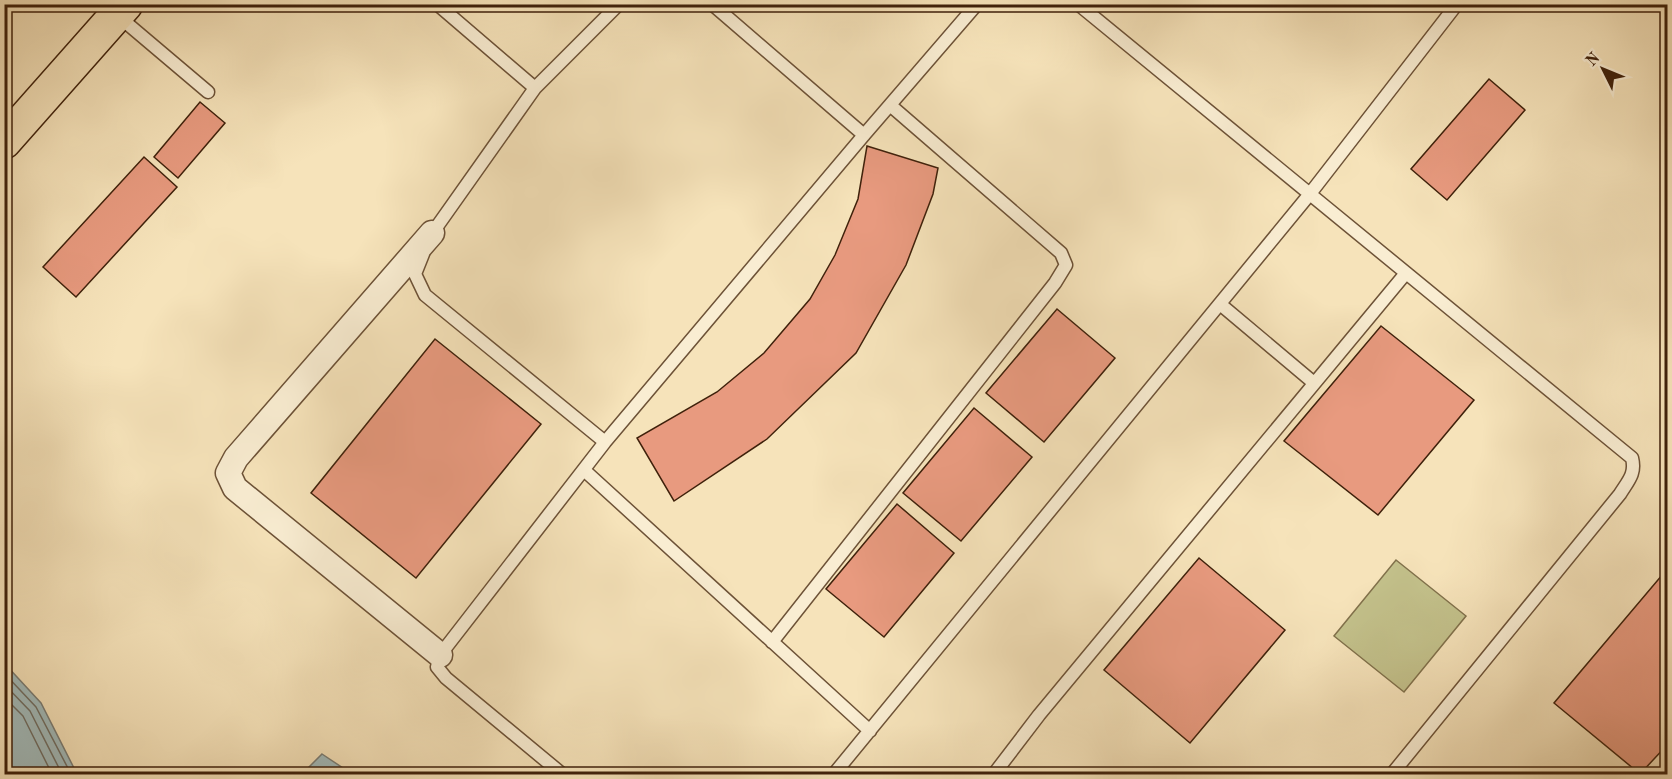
<svg xmlns="http://www.w3.org/2000/svg" width="1672" height="779" font-family="'Old Standard TT',serif">
<style>
.green{fill:#c3c18b;stroke:#81714b;stroke-width:1.5}
.water{fill:#a2bbbb;stroke:#7a7d75;stroke-width:1.5}
.lines{fill:none;stroke-linecap:round;stroke-linejoin:round}
.shore{stroke:#706e63;stroke-width:1.5}
.building{fill:#e89a7f;stroke:#3f210b;stroke-width:1.5}
.lane-casing{stroke:#6d5237;stroke-width:15}
.street-casing{stroke:#6d5237;stroke-width:27}
.highway-casing{stroke:#3f210b;stroke-width:36}
.lane{stroke:#f9edd2;stroke-width:12}
.street{stroke:#f9edd2;stroke-width:24}
.highway{stroke:#f6e3ba;stroke-width:33}
</style>
<rect width="100%" height="100%" fill="#f6e3ba"/>
<filter id="stains"><feTurbulence type="fractalNoise" baseFrequency=".00333" numOctaves="4"/><feColorMatrix values="0 0 0 0 .2 0 0 0 0 .09 0 0 0 0 .02 0 0 0 .5 -.17"/></filter>
<radialGradient id="worn" r=".72"><stop offset=".6" stop-color="#630" stop-opacity="0"/><stop offset="1" stop-color="#630" stop-opacity=".3"/></radialGradient>
<path class="green" d="M1396 560 1466 616 1404 692 1334 636Z"/>
<path class="water" d="M5 664 41 703 77 774H5Z
M322 754 352 774H302Z"/>
<g class="lines">
<path class="shore" d="M4 673 36 707 71 774
M4 684 30 711 62 774
M4 697 23 716 52 774"/>
</g>
<path class="building" d="M1489 79 1525 110 1447 200 1411 169Z
M200 102 225 123 178 178 154 157Z
M867 146 938 168 933 194 906 265 856 353 767 439 674 501 637 438 717 392 764 353 810 299 835 255 858 199Z
M144 157 177 187 76 297 43 267Z
M1057 309 1115 358 1044 442 986 393Z
M1381 326 1474 400 1378 515 1284 441Z
M435 339 541 424 416 578 311 493Z
M974 408 1032 457 961 541 903 493Z
M897 504 954 553 884 637 826 589Z
M1199 558 1285 630 1190 743 1104 670Z
M1668 568V744L1640 774 1554 703Z"/>
<g class="lines">
<g class="lane-casing">
<path id="lane" d="M437 4 535 88
M712 4 864 135
M1078 4 1632 458C1636 474 1628 481 1620 494L1392 774
M117 15 208 92
M431 235 535 88 619 4
M423 254 415 274 425 295 605 442
M1220 304 1314 383
M584 470 870 731
M772 642 1055 283 1066 265 1061 253 890 105
M562 774 446 678 437 667 440 655 605 442 864 135 977 4
M834 774 1309 195 1457 4
M994 774 1039 715 1406 273"/>
</g>
<g class="street-casing">
<path id="street" d="M432 233 236 458 228 473 235 488 440 655"/>
</g>
<g class="highway-casing">
<path id="highway" d="M4 142 126 4"/>
</g>
<use href="#lane" class="lane"/>
<use href="#street" class="street"/>
<use href="#highway" class="highway"/>
</g>
<rect width="1672" height="779" fill="none" stroke="#f6e3ba" stroke-width="24"/>
<rect x="6" y="6" width="1660" height="767" fill="none" stroke="#3f210b" stroke-width="3"/>
<rect x="12" y="12" width="1648" height="755" fill="none" stroke="#3f210b" stroke-width="1.5"/>
<g transform="translate(1603 69) rotate(313)" stroke="#f9edd2" stroke-width="4.5" paint-order="stroke">
<path d="M0-4.5L10 22L0 15L-10 22Z" fill="#3f210b"/>
<text y="-9" font-size="16" font-weight="bold" text-anchor="middle" fill="#3f210b">N</text>
</g>
<rect width="100%" height="100%" filter="url(#stains)"/>
<rect width="100%" height="100%" fill="url(#worn)"/>
</svg>
